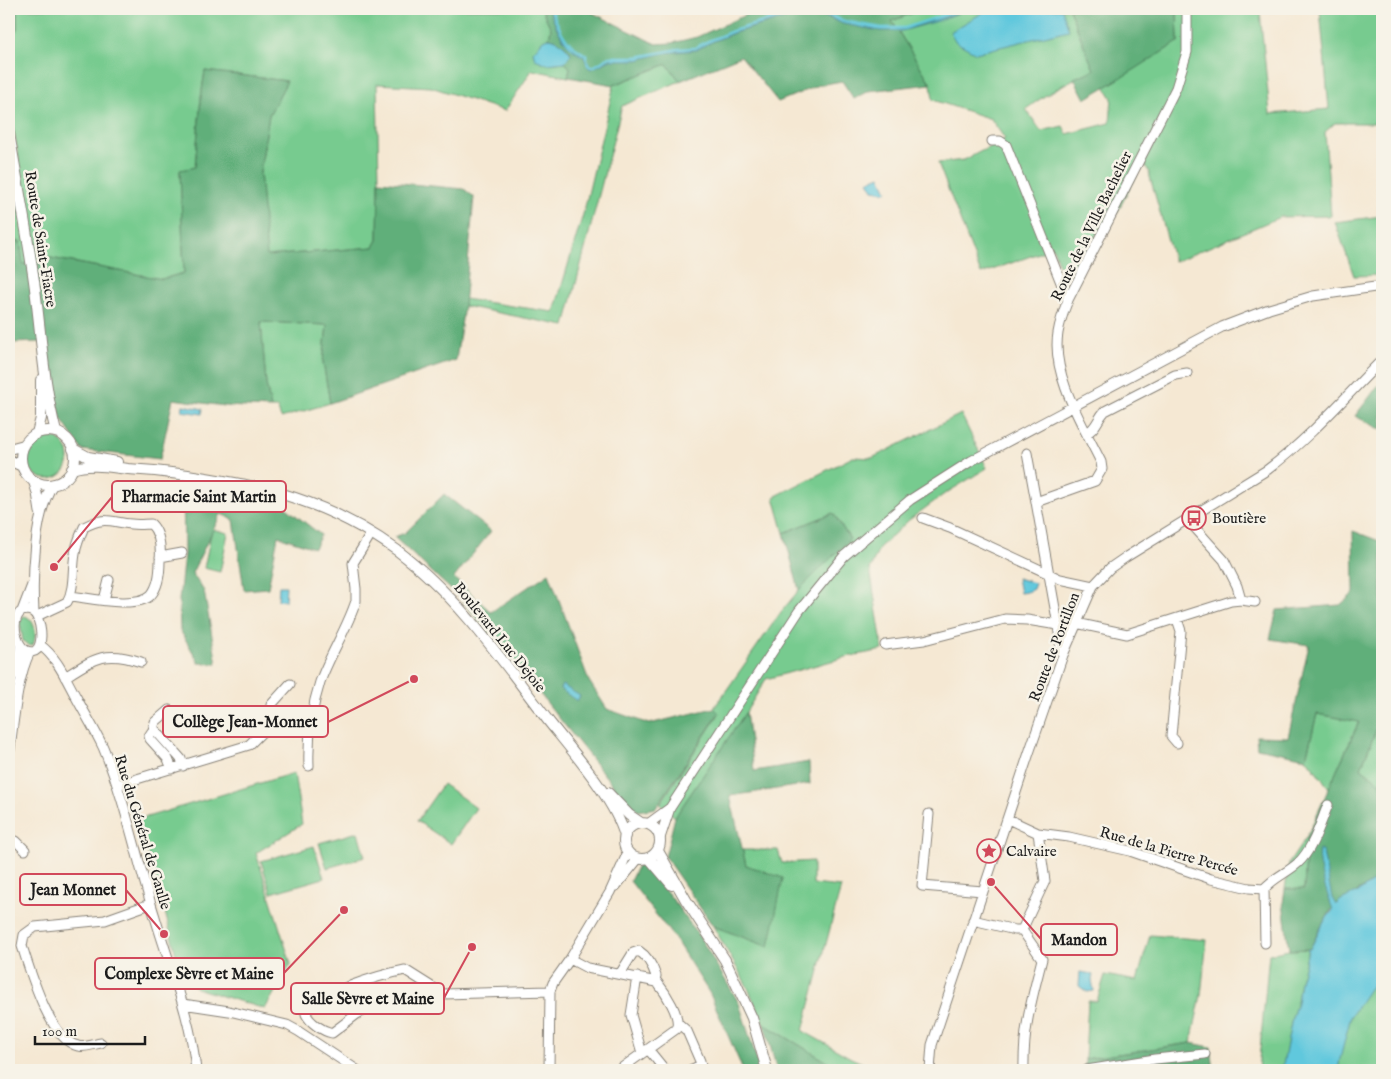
<svg xmlns="http://www.w3.org/2000/svg" width="1391" height="1079" font-family="'IM FELL English',serif">
<style>
.green{fill:#77cb8f;stroke:#4a7456;fill-rule:evenodd}
.forest{fill:#61af7a;stroke:#3e664b}
.water{fill:#61c8dd;stroke:#3e727c}
.lines{fill:none;stroke-linecap:round;stroke-linejoin:round}
.stream{stroke:#61c8dd;stroke-width:2.5}
.minor-casing{stroke:#888278;stroke-width:11}
.major-casing{stroke:#888278;stroke-width:12}
.minor{stroke:#fff;stroke-width:9}
.major{stroke:#fff;stroke-width:10}
.labels{text-anchor:middle;stroke-width:5;stroke-linejoin:round;paint-order:stroke}
.street-label{font-size:15px;fill:#1c1c1c;stroke:#f7f3e8}
.poi-label{font-size:15px;fill:#1c1c1c;stroke:#f7f3e8;text-anchor:start}
.leader{fill:none;stroke:#d1495b;stroke-width:2}
.callout-dot{fill:#d1495b;stroke:#f7f3e8;stroke-width:2}
.callout{fill:#f7f3e8;stroke:#d1495b;stroke-width:2}
.callout-label{font-size:16px;text-anchor:middle;font-weight:bold;fill:#1c1c1c}
</style>
<rect width="100%" height="100%" fill="#f7f3e8"/>
<filter id="ink" filterUnits="userSpaceOnUse"><feTurbulence type="fractalNoise" baseFrequency=".02" numOctaves="2"/><feDisplacementMap in="SourceGraphic" scale="10" xChannelSelector="R" yChannelSelector="G"/><feConvolveMatrix kernelMatrix="1 2 1 2 8 2 1 2 1" color-interpolation-filters="sRGB"/></filter>
<filter id="wash" filterUnits="userSpaceOnUse"><feTurbulence type="fractalNoise" baseFrequency=".0096" numOctaves="4" result="noise"/><feDisplacementMap in="SourceGraphic" scale="20" xChannelSelector="R" yChannelSelector="G"/><feGaussianBlur stdDeviation="1.12" result="paint"/><feColorMatrix in="noise" values="0 0 0 0 0 0 0 0 0 0 0 0 0 0 0 0 0 1.4 0 .05"/><feComposite in="paint" operator="in"/></filter>
<g filter="url(#wash)">
<rect width="100%" height="100%" fill="#f5e8d3"/>
<path class="green" d="M17 9H542L551 29 549 38 543 40 547 64 565 62 570 68 568 77 532 70 505 111 431 87 377 84 379 181 378 240 374 247 266 256 260 172 269 115 287 81 205 71 201 97 195 167 180 171 184 273 162 279 46 257 42 264H23L20 241 9 243V163L19 161 9 103V33L17 30Z
M923 9H1069L1094 70C1069 80 1048 93 1026 109L1041 131 1063 126 1067 134 1110 123 1112 98 1105 87 1178 42 1177 9H1372L1382 12V123H1335L1325 132 1331 216 1280 217 1174 262 1148 170 1143 163 1109 228 1103 225 1073 274H1062L1053 248 981 274 938 163 964 160 1005 139 991 119 933 100 931 84 892 21ZM1320 10 1329 109 1270 114 1260 12Z
M667 64 680 81 622 106 565 326 464 306V299L554 312 584 211 614 85Z
M1382 216V275L1354 276 1335 222Z
M261 322 327 325 323 362 330 403 281 418 277 408H271L266 384Z
M961 414 987 468 943 495 909 520 880 547 870 569 883 650 846 657 766 679 746 712 675 817 660 804 719 714 714 708 781 612 799 590 850 539 833 513 784 533 774 497 853 457 872 458Z
M27 458a21 21 0 1 1 42 0a21 21 0 1 1-42 0Z
M212 529 228 533 220 572 204 568Z
M25 616C36 620 37 636 33 645L29 646 23 641 20 623 22 618Z
M1317 714 1359 721 1329 788 1306 758Z
M1382 715V784L1361 768Z
M294 773 302 824 256 853 291 964 265 1009 196 988 181 974 159 889 137 820Z
M443 784 476 808 451 844 417 821Z
M358 832 365 857 327 868 319 843Z
M1307 836 1304 890 1285 889 1289 863Z
M314 846 324 878 271 893 261 861Z
M742 850H778L782 863 813 861V884L841 887 803 1031 851 1058 878 1070H841L764 1024 747 986 713 926 769 947Z
M1150 935 1207 940 1201 995 1191 1043 1085 1059 1088 1001H1097L1105 975 1137 981Z
M1308 949 1305 964 1300 981 1297 1002 1292 1018 1283 1068 1282 1070H1258L1269 954 1289 950Z
M1382 973V1070H1338C1340 1053 1344 1033 1351 1017 1357 1001 1371 986 1382 973Z"/>
<path class="forest" d="M9 9H17V30L9 33Z
M542 9H585L656 44 672 43 697 37 758 9H923L892 21 931 84 868 91 854 99 842 81 819 85 778 102 741 56 680 81 667 64 614 85 568 77 570 68 565 62 571 53C566 46 558 39 549 38L551 29Z
M1069 9H1177L1178 42 1134 70 1085 99 1074 78 1094 70Z
M205 71 287 81 269 115 260 172 267 256 374 247 378 240 379 181 464 189 474 197 464 306 456 360 330 403 323 362 327 325 261 322 266 384 271 408 224 406 173 399 160 459 82 450 61 419 44 342 9 343V243L20 241 23 264H42L45 257 162 279 184 273 180 170 195 167 201 97Z
M1380 383H1382V430L1355 416Z
M183 485 216 486 284 506 321 535 314 548 278 536 268 588 244 590 234 520 221 514 192 573 204 591 217 664 199 663 180 630 179 600 184 554Z
M444 494 491 531 454 578 491 612 549 573 589 681 607 709 649 724 714 708 719 713 656 808 638 811 626 802 516 664 460 598 394 537 405 533Z
M833 513 850 539 799 590 784 533Z
M1353 531 1382 542V715L1361 768 1382 784V875C1370 885 1357 892 1342 900 1330 905 1316 937 1310 949L1289 950 1283 903 1285 889H1304L1307 836 1359 722 1317 714 1306 758 1257 748 1256 736 1288 737 1309 645 1270 639 1277 610 1340 605 1354 593Z
M746 712 754 771 809 762 810 784 730 796 746 865 783 878 769 947 713 926 665 857 675 817Z
M638 865 647 868 671 897 701 939 739 1003 760 1070H743L710 994 675 939 630 881Z
M764 1024 841 1070H777Z
M1191 1043 1211 1047 1214 1070H1085V1059Z"/>
<path class="water" d="M549 9 562 36 576 51 586 56 590 66 592 67 615 57 636 58 667 51 696 49 706 43 743 29 806 10 844 22 881 28 902 29 917 26 968 9 938 21 902 31H880L843 24 829 18 806 12 734 33 707 44 697 50 664 53 638 60H611L591 69 588 67 584 57C563 47 557 29 549 9Z
M989 9H1062L1069 30 976 53 956 42 950 32Z
M549 38C558 39 566 46 571 54L565 62 547 64 535 59 533 52 543 40Z
M880 176 887 191 885 192 873 190 868 181Z
M183 405 203 409 202 414 182 411Z
M1017 578 1035 583 1033 589 1027 592 1020 593Z
M279 586H286L285 601 278 600Z
M562 685 580 696 577 701 560 689Z
M1319 850 1323 852 1332 898 1336 905 1341 900 1360 891 1382 875V973L1369 989 1351 1016 1340 1059 1338 1070H1282L1292 1018 1297 1002 1300 981 1305 964 1308 949H1310L1325 920 1333 910C1328 895 1316 865 1319 850Z
M1080 972 1093 974 1092 980 1094 991 1087 992 1079 986Z"/>
<g class="lines">
<path class="stream" d="M551 9C560 31 564 43 586 55L588 65 593 67 610 57H637L679 49 695 48 704 43 733 31 806 9 826 14 843 21 881 28H905L963 9"/>
</g>
</g>
<g filter="url(#ink)">
<g class="lines">
<g class="minor-casing">
<path id="minor" d="M992 141H1000L1006 145 1068 300
M1087 433C1097 428 1097 419 1105 411L1175 375 1187 373
M1027 453 1036 502
M33 480 37 493 40 512
M923 518 950 528 1060 579 1093 586
M1187 519 1224 560 1237 586 1241 600
M160 557 182 553
M104 600 109 580
M22 611C25 610 30 610 33 612 41 617 45 646 35 651 19 658 7 621 22 611Z
M22 611 32 585
M34 612C32 577 34 514 53 484
M37 616 67 602C75 588 72 570 75 554 76 545 80 536 84 527 104 516 111 522 131 524 138 525 145 524 151 524 160 533 161 549 160 561 160 572 158 587 151 595 137 609 89 598 71 596
M1076 623 1127 634 1231 601 1241 600 1255 602
M40 645C57 657 66 679 76 697 85 714 95 730 103 747 126 802 137 861 155 917 170 968 191 1017 196 1070
M885 645 924 640 1005 619 1027 620 1058 625
M1063 655 1061 650 1058 625 1036 502 1095 481 1102 469 1101 462C1083 425 1051 375 1058 333 1060 321 1064 310 1068 300L1176 88 1187 52V9
M18 675 20 645
M65 677C95 658 106 650 141 662
M153 730 155 722 169 710
M1177 743 1171 736 1181 631 1177 619
M9 756C13 727 17 676 30 652
M309 766C308 738 311 710 320 682 330 654 347 629 356 601V589L353 563 371 534
M172 769 168 759 150 739 149 736 153 730 156 731 181 759 183 766
M117 785 249 745 266 728 269 719 271 705 290 684
M929 814 922 886 983 891
M1008 819 1038 833 1069 837 1130 851 1211 879 1249 888 1264 889
M648 824 670 808
M660 838 670 808 799 611 844 556 910 500 971 461 1222 327 1269 309 1313 296 1382 286
M9 839 16 841 25 850
M616 886 638 859
M973 920 1015 930H1022
M1022 930 1042 959C1032 999 1023 1028 1024 1070
M1022 930 1045 881 1038 833
M1265 943 1264 889C1273 878 1287 873 1298 863 1313 849 1320 824 1328 805
M570 959 587 968 657 982C665 992 682 1017 676 1029L619 1070
M620 974 633 953 639 951C647 956 653 967 656 976L654 980
M637 977 631 1015 642 1053
M443 994 405 970C385 974 312 994 306 1014 310 1023 323 1031 332 1033L357 1014 371 1007 393 1000 443 994 550 991
M183 1004 229 1011 287 1025 298 1031 357 1070
M678 1023 687 1031 700 1061 701 1065 690 1070
M101 1043C94 1044 85 1048 78 1046 50 1040 30 971 22 946L24 935 35 927 105 920 150 904
M648 1049 665 1070
M549 1070 550 991 553 983 570 959 610 892 628 852
M930 1070 932 1045 1029 753 1063 655 1093 586 1110 568 1126 557 1267 470C1311 437 1344 398 1382 360
M1087 1070 1155 1059 1205 1054"/>
</g>
<g class="major-casing">
<path id="major" d="M9 134C18 183 27 232 34 281 41 331 43 382 56 432
M21 458a27 27 0 1 1 54 0a27 27 0 1 1-54 0Z
M37 433 41 418V380
M9 449 24 445
M73 449 88 457 117 462
M9 460 22 466
M72 469C90 463 110 467 128 469 148 470 168 472 188 475 224 481 260 486 295 498 331 510 368 529 398 551 459 597 504 663 550 723 574 753 615 800 625 836
M608 793 629 815 641 823
M624 841a18 18 0 1 1 36 0a18 18 0 1 1-36 0Z
M658 851 686 900 725 960 752 1018 767 1070
M649 858 672 885"/>
</g>
<use href="#minor" class="minor"/>
<use href="#major" class="major"/>
</g>
</g>
<defs>
<g id="bus-ring" transform="scale(1.25)"><circle r="9.5" fill="#f7f3e8" stroke="#d1495b" stroke-width="1.5"/><path d="M-5-6H5V4H4V6H2V4H-2V6H-4V4H-5ZM-3.5-4V0h7V-4ZM-3.5 1.2v1.5H-2V1.2ZM2 1.2v1.5H3.5V1.2Z" fill="#d1495b"/></g>
<g id="sight-ring" transform="scale(1.25)"><circle r="9.5" fill="#f7f3e8" stroke="#d1495b" stroke-width="1.5"/><path d="M0-6L1.8-2.2L6-1.7L2.9 1.2L3.7 5.4L0 3.3L-3.7 5.4L-2.9 1.2L-6-1.7L-1.8-2.2Z" fill="#d1495b"/></g>
</defs>
<g fill-rule="evenodd">
<use href="#bus-ring" x="1194" y="518"/>
<use href="#sight-ring" x="989" y="851"/>
</g>
<g class="labels">
<g class="street-label">
<text transform="translate(1091 226) rotate(-64)" y="5">Route de la Ville Bachelier</text>
<text transform="translate(41 239) rotate(81)" y="5">Route de Saint-Fiacre</text>
<text transform="translate(500 637) rotate(51)" y="5">Boulevard Luc Dejoie</text>
<text transform="translate(1054 647) rotate(-69)" y="5">Route de Portillon</text>
<text transform="translate(143 832) rotate(73)" y="5">Rue du Général de Gaulle</text>
<text transform="translate(1169 851) rotate(16)" y="5">Rue de la Pierre Percée</text>
</g>
<g class="poi-label">
<text x="1212" y="523">Boutière</text>
<text x="1006" y="856">Calvaire</text>
</g>
</g>
<path class="leader" d="M54 567L112 497M414 679L328 722M164 934L126 890M991 882L1041 939M344 910L284 973M472 947L444 998"/>
<g class="callout-dot">
<circle cx="54" cy="567" r="5"/>
<circle cx="414" cy="679" r="5"/>
<circle cx="164" cy="934" r="5"/>
<circle cx="991" cy="882" r="5"/>
<circle cx="344" cy="910" r="5"/>
<circle cx="472" cy="947" r="5"/>
</g>
<g class="callout">
<rect x="112" y="481" width="174" height="31" rx="5"/>
<rect x="163" y="706" width="165" height="31" rx="5"/>
<rect x="20" y="874" width="106" height="31" rx="5"/>
<rect x="1041" y="924" width="76" height="31" rx="5"/>
<rect x="95" y="958" width="189" height="31" rx="5"/>
<rect x="291" y="983" width="153" height="31" rx="5"/>
</g>
<g class="callout-label">
<text x="199" y="502">Pharmacie Saint Martin</text>
<text x="245" y="727">Collège Jean-Monnet</text>
<text x="73" y="895">Jean Monnet</text>
<text x="1079" y="945">Mandon</text>
<text x="189" y="979">Complexe Sèvre et Maine</text>
<text x="368" y="1004">Salle Sèvre et Maine</text>
</g>
<rect width="1391" height="1079" fill="none" stroke="#f7f3e8" stroke-width="30"/>
<path d="M35 1036v8h110v-8" fill="none" stroke="#1c1c1c" stroke-width="2.5"/>
<text x="42" y="1036" font-size="15" fill="#1c1c1c" stroke="#f7f3e8" stroke-width="4" paint-order="stroke">100 m</text>
</svg>
